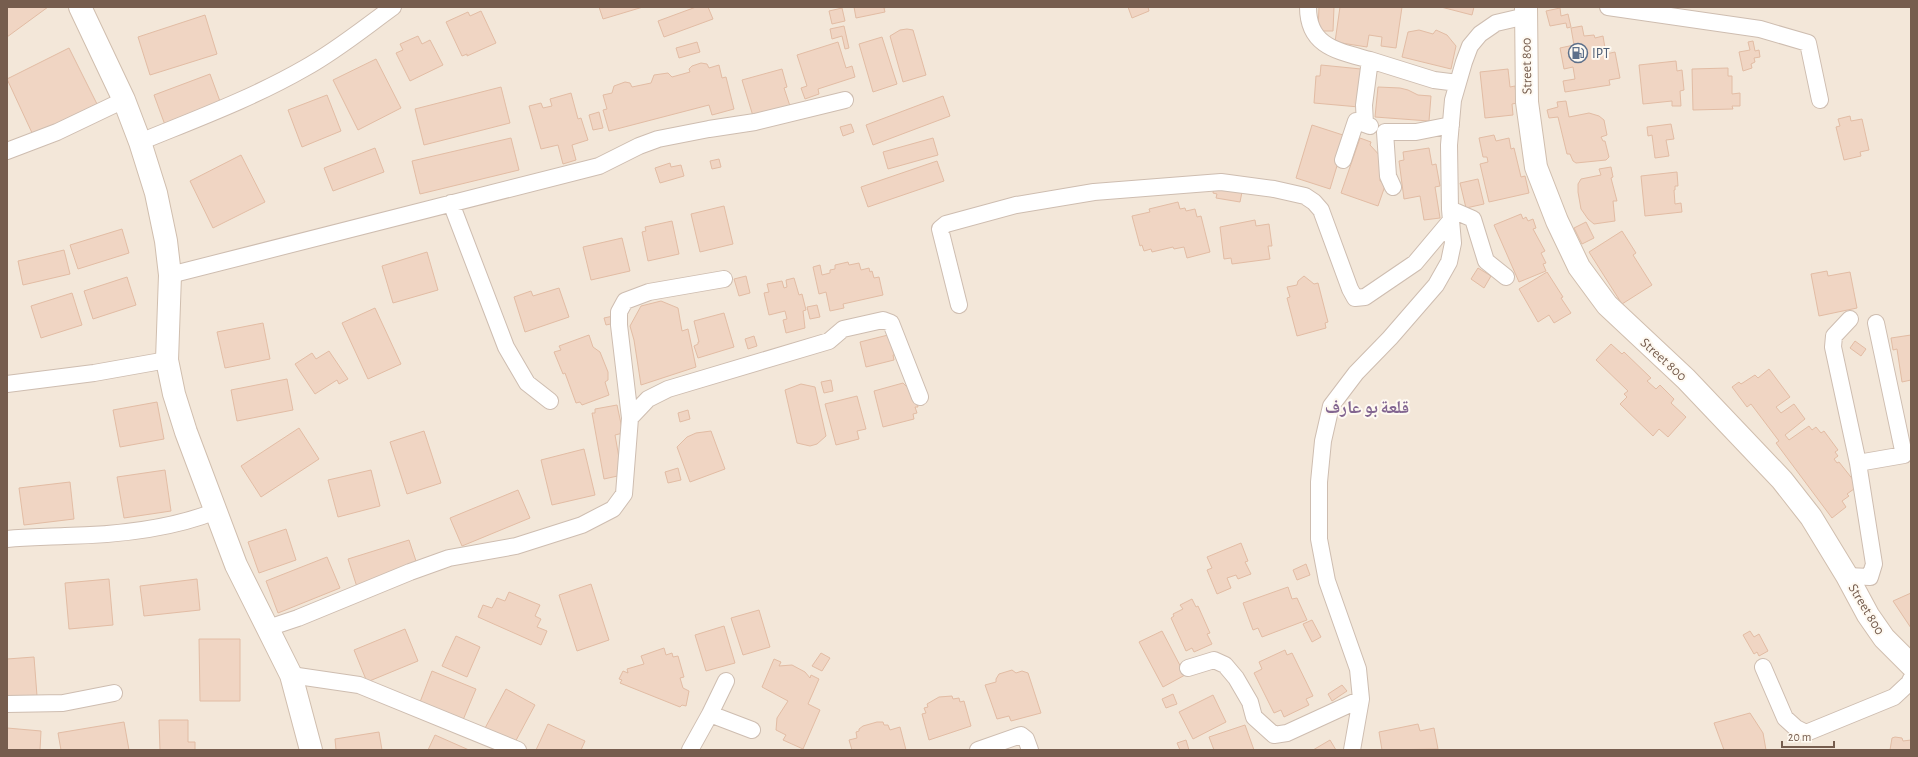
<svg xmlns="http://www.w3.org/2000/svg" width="1918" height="757" font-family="'Alegreya Sans','Noto Naskh Arabic',sans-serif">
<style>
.residential{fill:#f3e7d9}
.building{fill:#f0d5c3;stroke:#e2bca4}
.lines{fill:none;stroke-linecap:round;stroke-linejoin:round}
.minor-casing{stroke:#cebdb0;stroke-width:18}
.secondary-casing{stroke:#d0beae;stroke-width:24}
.minor{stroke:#fff;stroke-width:16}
.secondary{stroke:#fff;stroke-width:22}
.labels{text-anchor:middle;stroke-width:4;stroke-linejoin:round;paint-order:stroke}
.service-label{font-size:14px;fill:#4e5e75;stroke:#fef9f1;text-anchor:start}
.street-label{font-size:14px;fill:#765d4e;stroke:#fef9f1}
.district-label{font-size:18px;font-weight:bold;fill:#836691;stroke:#fef9f1}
</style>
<rect width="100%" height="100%" fill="#fcf5ea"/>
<path class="residential" d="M7 7H1911V750H7Z"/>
<path class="building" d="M7 7H48L7 37Z
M599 7H643L603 19Z
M696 7H708L713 19 664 37 658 21Z
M854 7H888L884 8 885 12 856 18Z
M1128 7H1148L1149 11 1132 18Z
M1319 7H1334L1333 31H1318Z
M1340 7H1402L1396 48 1381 46 1382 37 1369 35 1367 47 1335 42Z
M1441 7H1474L1472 15Z
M842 8 845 21 832 24 829 11Z
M1560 8 1561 16 1568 14 1571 27 1567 28 1566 23 1550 26 1546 11Z
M481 11 496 43 467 56V54L462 56 446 22 468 12 470 16Z
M205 15 217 54 150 75 138 37Z
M844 26 849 48 845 49 842 36 832 39 830 29Z
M1582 26 1584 36 1594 35 1595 38 1603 36 1606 54 1615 52 1620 78 1609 80 1610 85 1565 92 1563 81 1575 79 1573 67 1564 69 1560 48 1574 45 1571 28Z
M907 29 913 30 926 75 903 82 890 36 900 30Z
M1419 30 1433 34 1436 30 1447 35 1456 46 1451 69 1402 57 1408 32Z
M418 36 422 44 430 40 443 65 410 81 396 53 403 50 400 44Z
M882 37 897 84 873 92 859 44Z
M1753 41 1755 51 1759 50 1760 57 1754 58 1755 62 1751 64 1752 68 1743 71 1739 52 1750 50 1748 42Z
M697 42 700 52 679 58 676 48Z
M838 42 846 68 852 66 855 77 818 89 819 94 805 99 801 88 807 86 797 55Z
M69 48 97 104 33 135 7 79Z
M376 59 401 108 358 130 333 80Z
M1676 61 1677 71 1682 70 1684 90 1680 91 1681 106H1672V101L1643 104 1639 65Z
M701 63 707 64 709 68 719 65 722 78 726 77 734 109 712 115 709 105 609 131 603 110 607 109 603 95 612 93 614 86 625 82 630 83 632 87 651 83 654 75 668 73 672 77 690 72 689 69 692 66Z
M1321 65 1361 69 1359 107 1314 103 1316 76H1320Z
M1728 68V76H1732V94L1740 93V106H1732L1733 109 1693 110 1692 69Z
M782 69 787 87 784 88 790 106 753 116 742 80Z
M1508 69 1510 87 1515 86 1517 103 1512 104 1513 115 1485 118 1480 72Z
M210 74 221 104 165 125 154 95Z
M501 87 510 123 424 145 415 109Z
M1378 87 1400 88 1408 90 1418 95 1431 96 1429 121 1375 117Z
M571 93 578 119 581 118 588 140 572 145 576 160 563 164 558 145 541 149 529 106 541 103 543 108 552 106 550 99Z
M327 95 341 131 302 147 288 110Z
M943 96 950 116 873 145 866 125Z
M1566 101 1569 117 1589 113 1599 116 1604 120 1607 135 1601 137 1603 141H1605L1609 157 1606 160 1576 163 1573 161 1570 154H1567L1558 117 1549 118 1547 110 1558 107 1557 102Z
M599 112 603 128 593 130 589 115Z
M1850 116 1851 121 1862 119 1869 150 1860 152 1861 156 1844 160 1836 127 1840 126 1838 119Z
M851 124 854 132 843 136 840 127Z
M1671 124 1674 139 1666 140 1669 156 1655 158 1652 135 1648 136 1647 127Z
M1312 125 1346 136 1330 189 1296 178Z
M1494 135 1496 141 1509 138 1511 149 1514 148 1521 177 1525 176 1529 193 1489 202 1480 164 1488 162 1487 157H1483L1479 138Z
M511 138 519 170 420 194 412 161Z
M933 138 938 155 888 169 883 152Z
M1360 138 1371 142 1370 145 1382 158 1380 181 1386 183 1378 206 1341 193Z
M375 148 384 172 333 191 324 168Z
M1429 148 1432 165 1436 164 1440 186 1435 187 1440 218 1424 220 1420 196 1404 199 1399 161 1404 160 1403 152Z
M241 155 265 202 213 228 190 181Z
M719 159 721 167 712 169 710 161Z
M937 161 944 181 868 207 861 187Z
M670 163 671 167 681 165 684 176 660 183 655 168Z
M1611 167 1613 177 1611 178 1617 201H1613L1615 221 1594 224 1588 219 1581 209 1578 192V184L1581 179 1601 175 1599 169Z
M1677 172 1678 186H1675V190H1674L1675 204 1681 203 1682 212 1645 216 1641 176Z
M1478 179 1484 204 1466 208 1460 183Z
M1214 186 1242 192 1240 202 1216 198 1217 194 1213 193Z
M1178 202 1180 209 1185 208 1186 211 1195 209 1197 217 1201 216 1210 252 1187 258 1184 247 1174 249 1173 247 1152 252 1151 249 1144 251 1142 245 1140 246 1132 216 1150 212 1149 209Z
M724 206 733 244 700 252 691 214Z
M1521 214 1523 219 1526 217 1528 221 1533 219 1536 228 1533 229 1545 251 1541 253 1546 263 1543 264 1546 271 1519 282 1494 225Z
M1255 220 1256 226 1269 224 1272 246H1268L1270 259 1232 264 1231 258 1224 259 1220 227Z
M672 221 679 254 648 261 642 232 646 231 645 227Z
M1586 222 1594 238 1582 244 1574 228Z
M122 229 129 253 78 269 70 245Z
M1622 231 1636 253 1633 255 1652 285 1622 304 1589 252Z
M622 238 630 271 591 280 583 247Z
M64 250 70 274 23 285 18 261Z
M427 252 438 290 393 303 382 266Z
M848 262 849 265 859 263 861 270 869 268 870 272 872 271 874 278 879 277 883 295 843 304 844 308 830 311 826 292 819 294 813 267 820 265 822 275 830 273V270L835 269V265Z
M1478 268 1491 276 1484 288 1471 279Z
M1827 271 1828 276 1850 272 1857 308 1819 316 1811 274Z
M1547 272 1563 297 1561 298 1571 313 1554 323 1549 315 1538 322 1519 289Z
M746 276 750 293 739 296 734 279Z
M1304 276 1314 284 1318 283 1328 322 1325 323 1326 328 1297 336 1287 298 1290 297 1287 287 1297 285 1298 281Z
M127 277 136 305 93 319 84 291Z
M794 278 799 295 802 294 806 310 803 311 805 328 786 333 783 320 787 319 785 311 769 315 764 293 769 292 767 284 782 281 784 288 787 287 786 280Z
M559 288 569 317 525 332 514 297 531 291 533 296Z
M72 293 82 325 41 338 31 306Z
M661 301 678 308 682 331 688 329 696 367 641 385 634 340 630 326 641 306Z
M817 305 820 317 810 319 807 307Z
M375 308 401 364 368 379 342 323Z
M724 313 734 347 698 358 694 346 698 344V342H699L694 321Z
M613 316 615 323 606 325 604 318Z
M263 323 270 359 225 368 217 332Z
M589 335 593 347 600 352 608 372V380L605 382 609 395 582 405 580 402 576 403 565 373 563 374 554 352 561 350 559 346Z
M888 335 896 354 893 355 894 360 866 367 860 342Z
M1911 335V380L1902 382 1897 349 1893 350 1891 338Z
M754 336 757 346 748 349 745 339Z
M1855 341 1866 349 1861 356 1850 348Z
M1611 344 1622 354 1624 352 1651 378 1647 381 1656 389 1660 385 1674 399 1671 403 1686 417 1668 437 1659 429 1653 436 1620 404 1627 397 1624 394 1628 391 1596 360Z
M329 351 348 379 339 384 337 380 315 394 295 364 312 353 316 359Z
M1769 369 1790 397 1776 407 1781 413 1794 404 1805 419 1785 435 1789 440 1809 426 1812 430 1816 427 1821 433 1824 431 1838 450 1835 452 1838 456 1834 459 1837 463 1839 462 1858 486 1847 494 1849 496 1842 501 1846 507 1832 518 1776 443 1779 441 1751 404 1747 407 1732 387 1739 382 1741 384 1755 375 1758 378Z
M287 379 293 410 237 421 231 390Z
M831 380 833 391 824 393 821 382Z
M903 383 915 395 918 407H915L917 413 913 414 914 419 883 427 874 391Z
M801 384 815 387 826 436 817 444 810 446 797 443 785 390Z
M857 396 866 429 857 431 859 439 836 445 825 404Z
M157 402 164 439 120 447 113 410Z
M617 405 623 433 615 435 622 475 604 479 592 413H595V409Z
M688 410 690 419 680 422 678 413Z
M299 428 319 459 261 497 241 466Z
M424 431 441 483 407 494 390 442Z
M711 431 725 469 690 482 677 447 687 437 696 433Z
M584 449 595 495 552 505 541 460Z
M678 468 681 480 668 483 665 472Z
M165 470 171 511 124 518 117 477Z
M371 470 380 506 338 517 328 480Z
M70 482 74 519 24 525 19 488Z
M518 490 530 518 462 546 450 518Z
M286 529 296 560 259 573 248 542Z
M409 540 418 567 357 587 348 559Z
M1241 543 1248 561 1245 562 1251 574 1238 579 1236 575 1227 578 1231 588 1217 594 1207 570 1212 568 1207 557Z
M327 557 340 588 278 613 266 581Z
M1306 564 1310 575 1297 580 1293 570Z
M109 579 113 625 69 629 65 583Z
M197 579 200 610 144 616 140 586Z
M591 584 609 640 577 651 559 595Z
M1288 587 1292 599 1297 598 1307 620 1262 637 1258 628 1253 630 1243 603Z
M509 592 540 605 535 616 541 619 537 627 547 631 541 645 478 617 483 605 492 608 497 598 505 601Z
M1911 593V628L1893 601Z
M1192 599 1196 607 1198 606 1210 633 1207 634 1212 644 1194 652 1192 648 1186 651 1171 618 1174 616 1173 614 1183 609 1180 605Z
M759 610 770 647 743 655 731 618Z
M1312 620 1321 637 1312 642 1303 624Z
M724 626 735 663 706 671 695 635Z
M405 629 418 661 367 682 354 650Z
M1162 631 1185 675 1163 687 1139 642Z
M1750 631 1754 637 1759 634 1768 651 1759 656 1757 652 1754 654 1743 635Z
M456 636 480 647 467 677 442 666Z
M199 639H240V701H200Z
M664 648 666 655 672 653 673 657 678 656 684 677 680 678 683 688 689 691 686 706 682 705 680 707 620 683 622 680 619 679 623 671 628 673 627 669 644 664 641 656Z
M1285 650 1287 655 1292 653 1313 696 1306 699 1309 705 1284 717 1281 710 1274 713 1254 673 1262 669 1259 662Z
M821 653 830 658 822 671 812 666Z
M34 657 37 696 7 698V659Z
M774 659 781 662 779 666 792 665 805 672 810 678 811 675 819 679 808 704 820 710 803 749 783 740 786 735 776 730 777 718 788 701 762 687Z
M1012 670 1016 673 1022 671 1028 673 1041 713 1011 721 1009 716 997 719 985 685 996 682V679L999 674Z
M432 671 476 689 463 720 420 702Z
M1342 685 1347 691 1332 701 1328 694Z
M506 689 535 705 513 746 484 730Z
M1173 694 1177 704 1166 708 1162 699Z
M1213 695 1226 722 1193 739 1179 712Z
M952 696 953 699 959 698 960 702 964 701 971 726 929 740 922 714 926 713 924 708 928 707 927 704 939 697Z
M1750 713 1763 733 1766 750H1724L1714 723Z
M159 720H188V742H195V750H160Z
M124 722 129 750H61L58 733Z
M877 722H883L884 725H888L890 730 900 727 906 750H852L849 740 857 738 856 732 859 731V729L863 726Z
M548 724 585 741 581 750H536Z
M1418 724 1420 731 1434 728 1438 749 1382 750 1379 732Z
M1245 725 1254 750H1214L1209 737Z
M7 728 41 731 40 750H7Z
M379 732 382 750H336L335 739Z
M435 735 469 750H428Z
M1895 737 1902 738 1903 741 1911 740V750H1890L1892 738Z
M1186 740 1189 750H1180L1177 743Z
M1330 740 1336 750H1313Z"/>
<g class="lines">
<g class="minor-casing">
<path id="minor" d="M1308 7C1308 47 1338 51 1370 60
M1608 7 1760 29 1808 43 1820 100
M1365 124 1364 105 1370 60 1434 80 1458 83
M140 142C196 119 253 98 305 68 336 51 364 28 393 7
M7 151 57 132 124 100
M1343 160 1356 121 1370 126
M1393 187 1388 176 1385 132H1416L1451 125
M451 203 506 347 527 383 550 401
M1450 209 1473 219 1486 261 1506 277
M170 275 599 166 639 146 658 139 709 129 755 122 845 100
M959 305 940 229 946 224 1016 205 1094 192 1221 182 1274 189 1305 196 1314 202 1321 210 1350 289 1355 298 1365 297 1415 263 1452 219
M1850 319 1834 336 1833 347 1858 463
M7 384 94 373 167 360
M630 418 619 325V312L625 301 649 292 724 279
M7 539C27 537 45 537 65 536 115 535 169 530 216 511
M1847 576 1870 577 1874 564 1858 463 1904 455 1876 323
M268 628 298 618 410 572 449 558 516 546 582 525 613 509 624 494 630 418 648 399 668 389 829 341 843 329 883 320 891 323 920 397
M1763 667 1785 718 1796 728 1806 733 1894 697 1909 683 1911 679
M1188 668 1214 660 1225 665 1236 678 1250 702 1254 717 1274 735 1287 733 1361 699
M291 675 359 685 518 750
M7 704 63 703 114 693
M710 714 752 730
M690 750 710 714 726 681
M978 750 1021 735 1026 739 1030 750
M1352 750 1361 699 1358 669 1327 581 1319 539V482L1323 441 1331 406 1356 373 1390 338 1436 285 1449 262 1453 243 1450 209 1449 145 1453 100 1464 62 1470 46 1480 34 1496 23 1526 16"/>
</g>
<g class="secondary-casing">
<path id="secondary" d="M80 7 124 100 140 142 156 193 166 241 170 275 167 360 174 394 186 432 236 565 291 675 311 750
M1526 7 1527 102 1536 167 1557 221 1579 267 1607 305 1686 379 1782 480 1811 517 1847 576 1868 615 1884 638 1911 665"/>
</g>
<use href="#minor" class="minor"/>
<use href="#secondary" class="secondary"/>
</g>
<defs>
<g id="fuel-ring" transform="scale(1)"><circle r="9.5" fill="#fef9f1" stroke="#5c6f8a" stroke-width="1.5"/><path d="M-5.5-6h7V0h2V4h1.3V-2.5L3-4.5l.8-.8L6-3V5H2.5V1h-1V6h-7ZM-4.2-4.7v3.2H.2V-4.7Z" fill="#5c6f8a"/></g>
</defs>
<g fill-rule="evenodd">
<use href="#fuel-ring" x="1578" y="53"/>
</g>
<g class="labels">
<g class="service-label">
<text x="1592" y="58">IPT</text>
</g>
<g class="street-label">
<text transform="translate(1526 66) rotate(-91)" y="5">Street 800</text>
<text transform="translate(1664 359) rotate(42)" y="5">Street 800</text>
<text transform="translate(1867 609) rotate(59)" y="5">Street 800</text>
</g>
<g class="district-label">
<text x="1367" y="413">قلعة بو عارف</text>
</g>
</g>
<rect width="1918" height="757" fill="none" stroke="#765d4e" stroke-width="16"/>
<path d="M1782 741v6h52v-6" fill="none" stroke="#765d4e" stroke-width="2"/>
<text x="1788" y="741" font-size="12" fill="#765d4e" stroke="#fef9f1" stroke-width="3" paint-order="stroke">20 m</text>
</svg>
